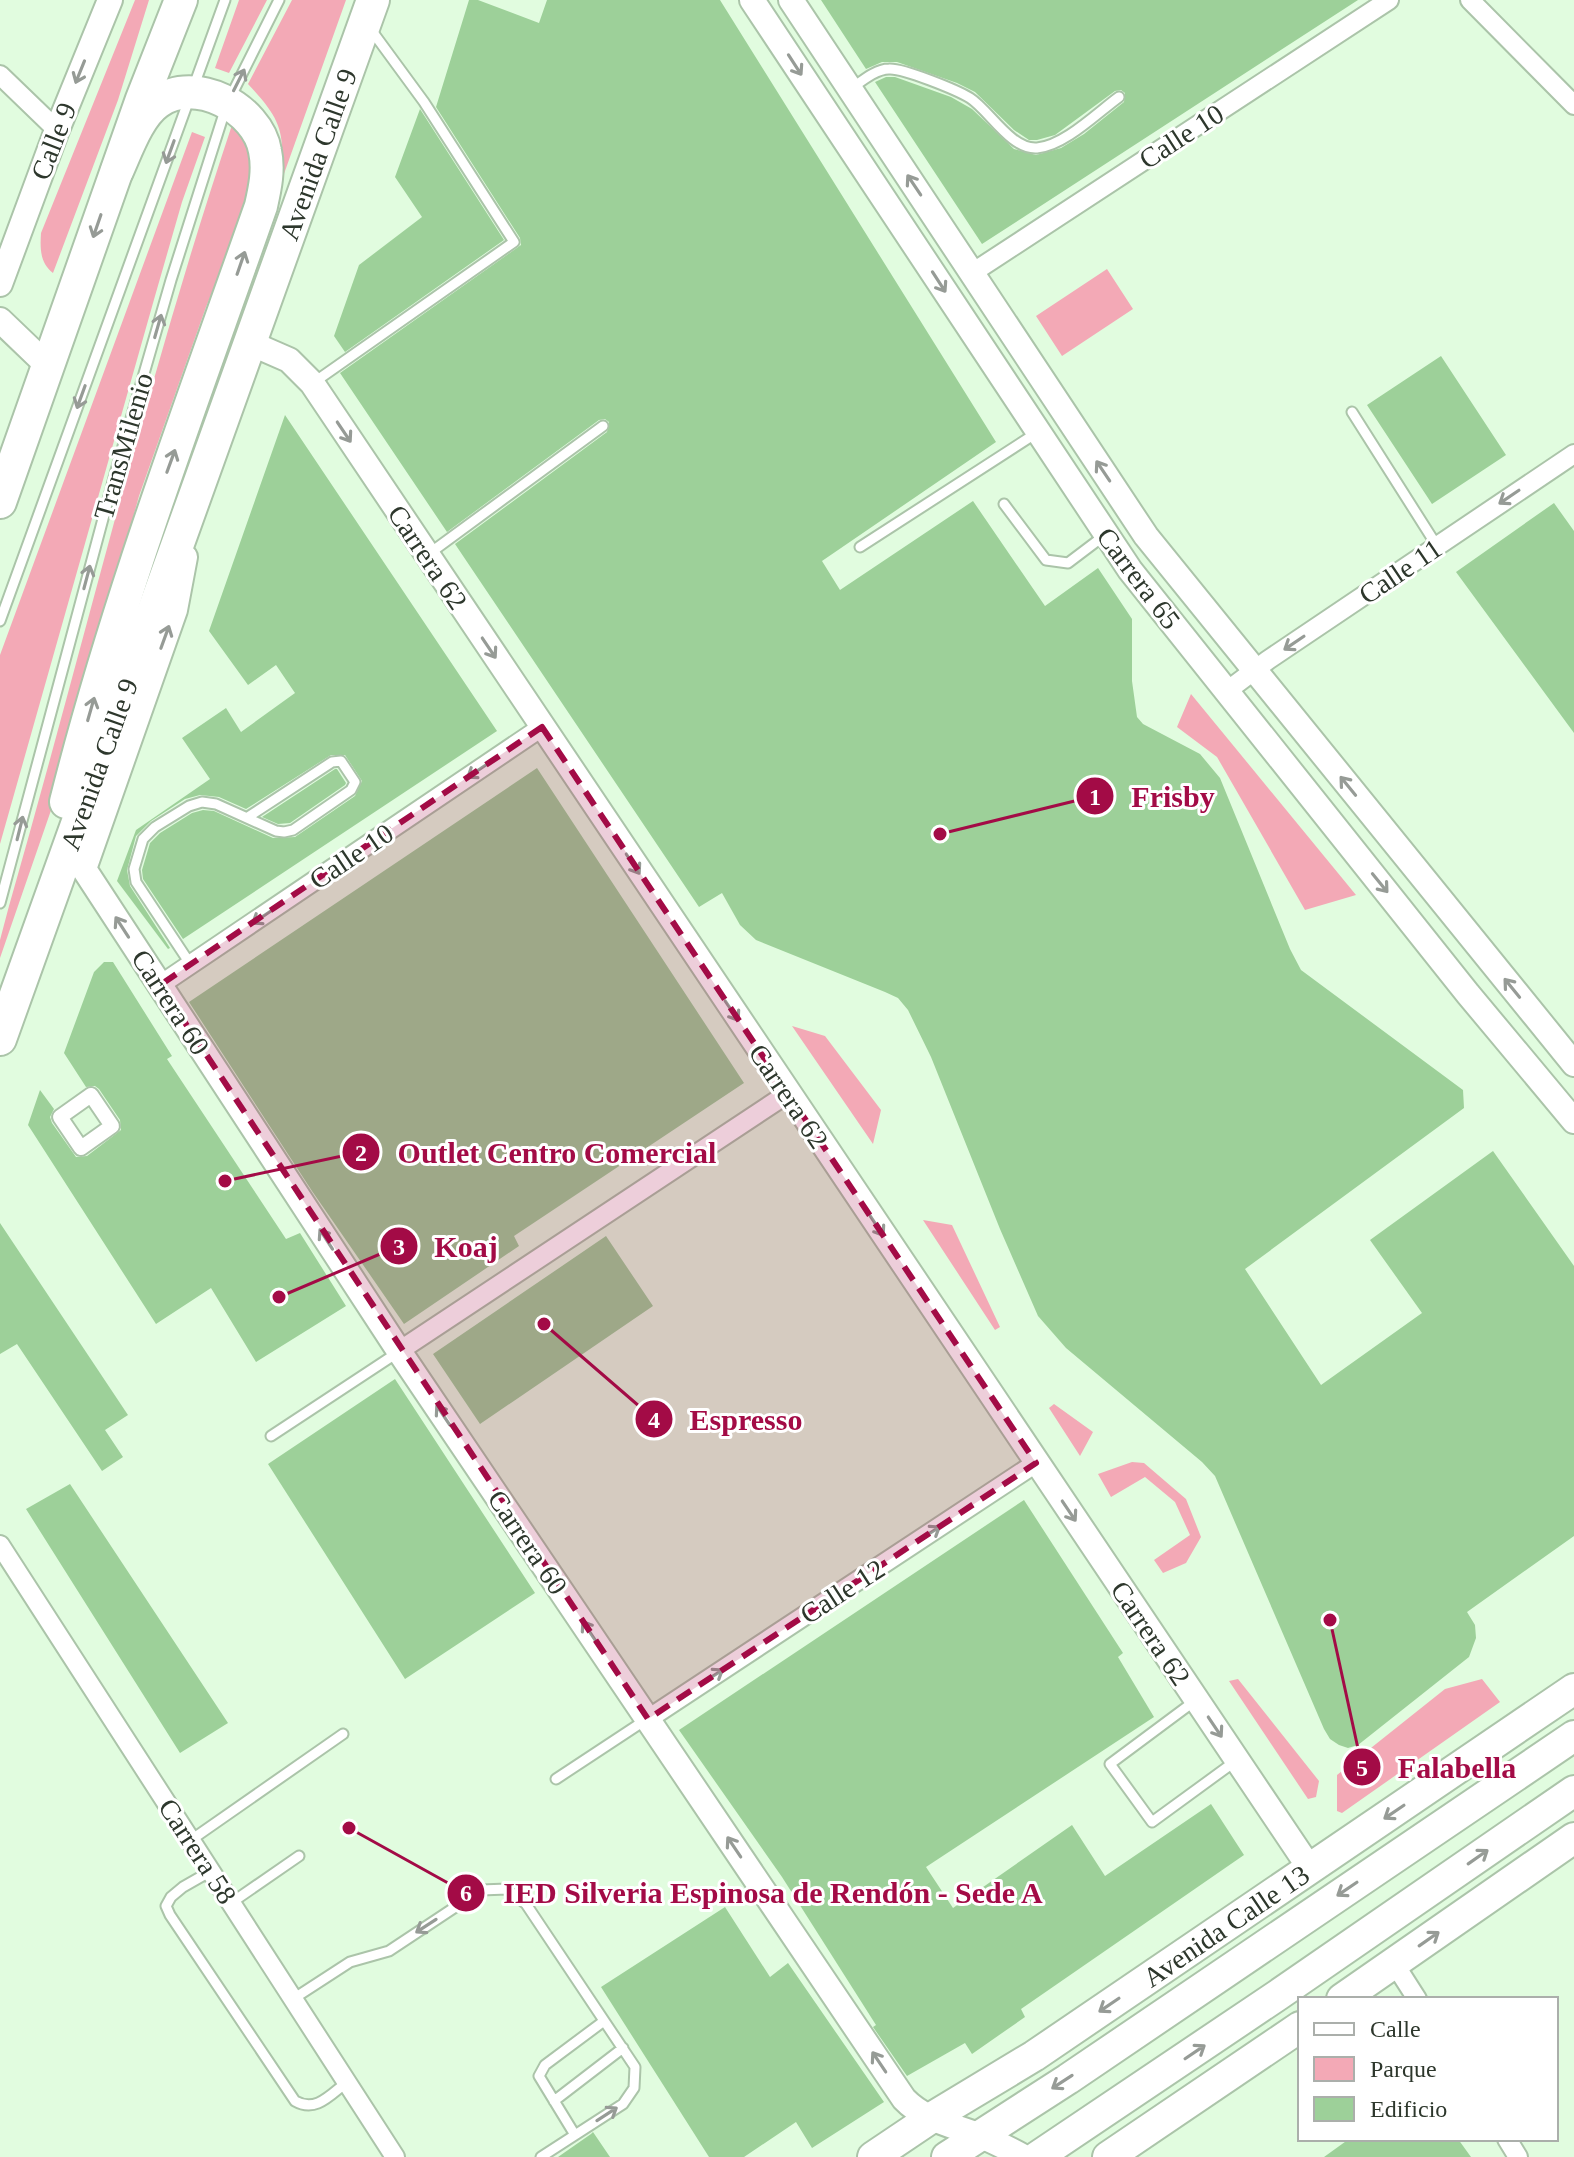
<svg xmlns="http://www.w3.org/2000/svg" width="1574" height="2157" font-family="'Times New Roman',serif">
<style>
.green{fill:#f3a9b6}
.building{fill:#9dd099}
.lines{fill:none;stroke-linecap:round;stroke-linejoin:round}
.service-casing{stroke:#abc4a9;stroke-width:13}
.pedestrian-casing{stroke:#abc4a9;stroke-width:18}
.minor-casing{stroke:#abc4a9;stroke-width:22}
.tertiary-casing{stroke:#abc4a9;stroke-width:28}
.primary-casing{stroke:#abc4a9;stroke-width:34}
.trunk-casing{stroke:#abc4a9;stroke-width:36}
.service{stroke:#fff;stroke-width:9}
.pedestrian{stroke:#fff;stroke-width:14}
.minor{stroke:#fff;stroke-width:18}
.tertiary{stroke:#fff;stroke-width:24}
.primary{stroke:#fff;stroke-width:30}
.trunk{stroke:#fff;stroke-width:32}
.oneway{stroke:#969b96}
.marked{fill:#a30b46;fill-opacity:0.2;stroke:#a30b46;stroke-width:6;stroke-dasharray:16 10;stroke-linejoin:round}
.labels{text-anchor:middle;stroke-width:6;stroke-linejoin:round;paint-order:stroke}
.street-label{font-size:28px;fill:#2d372c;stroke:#fff}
.leader{fill:none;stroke:#a30b46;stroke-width:3}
.callout-dot{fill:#a30b46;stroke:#fff;stroke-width:3}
.mark-label{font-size:24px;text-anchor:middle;font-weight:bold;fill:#fff}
.callout-label{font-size:30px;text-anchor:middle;font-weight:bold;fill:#a30b46;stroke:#fff;stroke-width:6;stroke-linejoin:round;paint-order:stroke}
</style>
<rect width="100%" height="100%" fill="#e1fcdf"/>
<path class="green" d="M135 0H149L118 100 53 273C40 263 40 249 41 233Z
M239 0H267L229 73 215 68Z
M292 0H346L280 185C285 134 284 122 248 84Z
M232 125 249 141 257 167 244 215 206 307 139 496 58 790 0 958V940L9 906C84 645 146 382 232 125Z
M192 132 205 137 182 202 155 296 0 844V655Z
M1107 269 1133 309 1062 356 1036 316Z
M1191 694 1356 895 1305 910 1217 757 1177 727Z
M792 1026 825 1036 881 1110 873 1144Z
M923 1220 952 1225 1000 1327 995 1330Z
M1054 1404 1093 1432 1080 1456 1049 1408Z
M1132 1462 1144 1463 1186 1499 1201 1537 1186 1563 1163 1573 1154 1560 1190 1535 1175 1502 1145 1477 1111 1497 1098 1474Z
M1238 1679 1319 1781 1316 1797 1308 1799 1229 1681Z
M1482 1679 1500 1702 1342 1813 1337 1811V1775L1445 1689Z"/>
<path class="building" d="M469 0H478L539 23 547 0H720L996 442 822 561 840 590 973 501 1045 606 1098 568 1132 619V681L1137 717 1143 724 1200 754 1220 778 1290 949 1301 970 1463 1090 1464 1108 1245 1269 1321 1385 1422 1313 1370 1240 1493 1151 1574 1266V1536L1467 1612 1475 1625 1476 1638 1469 1657 1358 1745 1348 1748 1339 1745 1330 1739 1324 1729 1215 1476 1202 1462 1066 1348 1038 1316 1000 1229 931 1057 908 1010 898 998 885 992 756 940 740 925 722 893 699 907 455 544 607 432 609 422 605 419 599 420 447 532 340 373 521 245 520 238 436 107Z
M821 0H1358L982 244 875 82 886 77H895L951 97 972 109 1014 149 1036 155 1061 148 1084 134 1124 102 1125 93 1121 90 1115 91 1055 135 1037 140H1029L1014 130 975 92 957 83 897 62H882L866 69Z
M420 109 504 240 345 352 334 336 359 265 422 217 395 177Z
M1441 356 1506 455 1432 504 1367 405Z
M285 415 497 731 183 939 143 879 142 870 150 843 160 833 192 813 203 810 214 811 273 838 295 837 355 796 362 781 345 755H331L246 809 219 797 200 795 185 799 151 821 136 836 127 870 130 886 170 948 168 949 117 881 136 830 210 779 182 738 226 708 241 732 295 693 276 665 248 685 209 631Z
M1554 503 1574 531V733L1456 572Z
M537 768 744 1083 514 1236 519 1246 404 1324 312 1191 189 1002Z
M335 769H337L346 783 345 785 290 823 278 824 262 817Z
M104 962H113L172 1056 167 1059 286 1239 300 1233 346 1306 256 1362 211 1288 156 1324 28 1125 40 1090 54 1109 50 1117 52 1123 76 1157 87 1156 121 1130 120 1120 99 1089 95 1086 86 1087 64 1053 94 972Z
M0 1223 128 1415 105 1430 123 1457 102 1471 17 1344 0 1354Z
M606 1236 653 1306 480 1424 433 1354Z
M395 1379 535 1593 405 1679 268 1464Z
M70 1484 228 1723 180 1753 26 1509Z
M1024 1500 1123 1653 1118 1657 1154 1717 926 1867 953 1908 1072 1825 1105 1876 1211 1804 1244 1855 1021 2009 1025 2017 972 2054 965 2043 907 2076 873 2027 876 2025 782 1877 679 1730Z
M725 1907 770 1977 788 1963 884 2102 812 2148 796 2122 744 2157H709L601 1987Z
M593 2132 610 2157H558L591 2134Z
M1349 2139H1458L1471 2157H1324Z"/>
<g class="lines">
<g class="service-casing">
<path id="service" d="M852 88C862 81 876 69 889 69 903 68 957 90 970 98 989 110 1011 150 1037 148 1064 146 1097 113 1119 97
M313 383 514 242 424 102 369 27
M1352 412 1437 546
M1004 504 1046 560 1068 563 1105 535
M860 547 1038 432
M430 553 603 426
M0 621 225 0
M0 903 115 474 171 280 227 104 279 0
M191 965 136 882 134 869 143 839 155 827 189 806 202 802 216 804 276 831 284 832 293 830 351 790 355 782 341 761 332 762 248 817
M271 1436 397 1353
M1196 1700 1110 1764 1152 1822 1237 1760
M556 1779 647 1719
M191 1840 343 1734
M211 1871 183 1887 171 1897 166 1906 170 1915 295 2101C316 2113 330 2095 347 2082
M231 1903 299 1856
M293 1999 350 1962 389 1951 481 1890 507 1889 526 1904 635 2067 634 2088 623 2104 541 2157
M554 2101 623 2048
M575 2135 539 2076 545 2065 604 2021"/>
</g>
<g class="pedestrian-casing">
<path id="pedestrian" d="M91 1095 112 1126 81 1148 60 1117Z"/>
</g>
<g class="minor-casing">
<path id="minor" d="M1470 0 1574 105
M0 75 57 130
M972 273 1389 0
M1227 691 1268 660 1574 454
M160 985 542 727
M399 1351 787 1094
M0 1545 395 2157
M648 1719 1036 1463
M1394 1963 1417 1999
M1507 2139 1518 2157"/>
</g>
<g class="tertiary-casing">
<path id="tertiary" d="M752 0 1130 570 1468 994 1574 1121
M791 0 1146 536 1574 1064
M0 284 57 130 110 0
M0 320 48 366
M250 343 289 360 312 383 1311 1870
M185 557 175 610 84 869 399 1351 904 2099C924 2120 952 2125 978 2135 994 2141 1009 2149 1024 2157"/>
</g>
<g class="primary-casing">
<g id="primary">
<path d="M1342 1999 1574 1838"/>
<path id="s1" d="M873 2157 931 2118 1034 2056 1574 1689"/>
<path d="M947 2157 1068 2079 1574 1736"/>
<path d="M1037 2157 1278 1995 1574 1791"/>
<path d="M1108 2157 1300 2027"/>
</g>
</g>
<g class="trunk-casing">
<g id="trunk">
<path d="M0 502 142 99 181 0"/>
<path d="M66 802C117 599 192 403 261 206 265 188 269 170 265 151 258 108 194 75 158 102 138 116 127 149 117 171"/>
<path id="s2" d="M0 1039 373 0"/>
</g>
</g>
<use href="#service" class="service"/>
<use href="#pedestrian" class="pedestrian"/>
<use href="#minor" class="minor"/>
<use href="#tertiary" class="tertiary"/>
<use href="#primary" class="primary"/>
<use href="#trunk" class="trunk"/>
</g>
<defs><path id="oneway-shaft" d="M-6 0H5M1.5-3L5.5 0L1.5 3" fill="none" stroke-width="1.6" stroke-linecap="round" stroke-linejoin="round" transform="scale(2)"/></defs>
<g class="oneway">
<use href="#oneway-shaft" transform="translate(795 65) rotate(57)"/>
<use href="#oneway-shaft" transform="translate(80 72) rotate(112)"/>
<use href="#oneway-shaft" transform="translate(239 80) rotate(-63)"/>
<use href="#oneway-shaft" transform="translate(170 152) rotate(110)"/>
<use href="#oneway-shaft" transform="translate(914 185) rotate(-124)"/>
<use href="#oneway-shaft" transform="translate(97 226) rotate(109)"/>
<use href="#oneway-shaft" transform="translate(241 263) rotate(-71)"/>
<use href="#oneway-shaft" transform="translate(939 282) rotate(57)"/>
<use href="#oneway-shaft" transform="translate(158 326) rotate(-74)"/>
<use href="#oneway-shaft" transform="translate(81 397) rotate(110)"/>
<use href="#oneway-shaft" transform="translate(344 432) rotate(56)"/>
<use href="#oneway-shaft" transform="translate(171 461) rotate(-70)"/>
<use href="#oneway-shaft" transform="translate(1103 471) rotate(-124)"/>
<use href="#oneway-shaft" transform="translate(1509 497) rotate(146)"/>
<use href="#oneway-shaft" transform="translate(87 577) rotate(-75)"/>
<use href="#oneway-shaft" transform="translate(165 637) rotate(-70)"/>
<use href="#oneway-shaft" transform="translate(1294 643) rotate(146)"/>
<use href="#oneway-shaft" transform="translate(489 648) rotate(56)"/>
<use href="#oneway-shaft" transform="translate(91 709) rotate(-74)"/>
<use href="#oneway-shaft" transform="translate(477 771) rotate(146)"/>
<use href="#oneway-shaft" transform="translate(1348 786) rotate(-129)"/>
<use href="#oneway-shaft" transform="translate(20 828) rotate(-76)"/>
<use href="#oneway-shaft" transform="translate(633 864) rotate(56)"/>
<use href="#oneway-shaft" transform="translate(1380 883) rotate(51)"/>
<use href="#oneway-shaft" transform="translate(262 917) rotate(146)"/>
<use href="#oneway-shaft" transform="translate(122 927) rotate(-123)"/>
<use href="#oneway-shaft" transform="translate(1512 988) rotate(-129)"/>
<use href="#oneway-shaft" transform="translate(732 1011) rotate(56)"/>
<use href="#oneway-shaft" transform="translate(877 1226) rotate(56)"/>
<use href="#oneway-shaft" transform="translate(326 1239) rotate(-123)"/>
<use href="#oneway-shaft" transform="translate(443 1415) rotate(-124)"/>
<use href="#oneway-shaft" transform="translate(1069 1511) rotate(56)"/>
<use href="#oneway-shaft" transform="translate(930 1533) rotate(-33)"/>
<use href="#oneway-shaft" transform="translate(589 1631) rotate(-124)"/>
<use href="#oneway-shaft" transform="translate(713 1676) rotate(-33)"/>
<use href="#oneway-shaft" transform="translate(1215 1727) rotate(56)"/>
<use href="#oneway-shaft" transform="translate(1394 1812) rotate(146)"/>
<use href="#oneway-shaft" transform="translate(734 1847) rotate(-124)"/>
<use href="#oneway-shaft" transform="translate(1478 1857) rotate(-35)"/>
<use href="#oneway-shaft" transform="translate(1347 1889) rotate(146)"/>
<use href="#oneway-shaft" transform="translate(426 1926) rotate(147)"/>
<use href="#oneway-shaft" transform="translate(1429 1939) rotate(-35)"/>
<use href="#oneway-shaft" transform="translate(1109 2005) rotate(146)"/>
<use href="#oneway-shaft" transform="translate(1195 2052) rotate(-34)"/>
<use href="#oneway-shaft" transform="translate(879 2062) rotate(-124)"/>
<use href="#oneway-shaft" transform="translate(1062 2082) rotate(147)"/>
<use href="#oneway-shaft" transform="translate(607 2114) rotate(-33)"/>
</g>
<path class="marked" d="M542 727 1036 1463 648 1719 160 985Z"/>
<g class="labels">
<g class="street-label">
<text transform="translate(1181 136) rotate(-33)" y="10">Calle 10</text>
<text transform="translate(53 141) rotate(-69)" y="10">Calle 9</text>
<text dy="10" stroke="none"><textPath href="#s2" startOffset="940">Avenida Calle 9</textPath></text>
<text transform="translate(123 446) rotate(-74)" y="10">TransMilenio</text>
<text transform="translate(428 557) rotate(56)" y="10">Carrera 62</text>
<text transform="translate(1400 571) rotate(-34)" y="10">Calle 11</text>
<text transform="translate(1139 578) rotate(53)" y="10">Carrera 65</text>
<text dy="10" stroke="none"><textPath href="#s2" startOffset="292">Avenida Calle 9</textPath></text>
<text transform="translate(351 856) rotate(-34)" y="10">Calle 10</text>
<text transform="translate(171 1002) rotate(57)" y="10">Carrera 60</text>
<text transform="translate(789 1096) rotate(56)" y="10">Carrera 62</text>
<text transform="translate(528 1542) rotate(56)" y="10">Carrera 60</text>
<text transform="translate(842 1591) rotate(-33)" y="10">Calle 12</text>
<text transform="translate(1151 1633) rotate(56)" y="10">Carrera 62</text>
<text transform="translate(198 1851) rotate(57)" y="10">Carrera 58</text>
<text dy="10" stroke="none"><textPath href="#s1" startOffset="422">Avenida Calle 13</textPath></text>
</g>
</g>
<path class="leader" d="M940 834L1095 796M225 1181L361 1152M279 1297L399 1246M544 1324L654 1419M1330 1620L1362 1767M349 1828L466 1893"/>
<g class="callout-dot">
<circle cx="940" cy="834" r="8"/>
<circle cx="225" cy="1181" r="8"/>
<circle cx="279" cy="1297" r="8"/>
<circle cx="544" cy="1324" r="8"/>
<circle cx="1330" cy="1620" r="8"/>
<circle cx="349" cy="1828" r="8"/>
<circle cx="1095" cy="796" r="20"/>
<circle cx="361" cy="1152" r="20"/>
<circle cx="399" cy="1246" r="20"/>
<circle cx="654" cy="1419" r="20"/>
<circle cx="1362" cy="1767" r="20"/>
<circle cx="466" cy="1893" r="20"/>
</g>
<g class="mark-label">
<text x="1095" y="805">1</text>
<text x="361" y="1161">2</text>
<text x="399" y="1255">3</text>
<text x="654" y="1428">4</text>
<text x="1362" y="1776">5</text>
<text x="466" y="1901">6</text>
</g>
<g class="callout-label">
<text x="1173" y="807">Frisby</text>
<text x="557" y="1163">Outlet Centro Comercial</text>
<text x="466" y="1257">Koaj</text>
<text x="746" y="1430">Espresso</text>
<text x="1457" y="1778">Falabella</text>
<text x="773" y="1903">IED Silveria Espinosa de Rendón - Sede A</text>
</g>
<rect x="1298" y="1997" width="260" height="144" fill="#ffffff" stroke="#abafab" stroke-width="2"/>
<rect x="1314" y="2023" width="40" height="12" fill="#ffffff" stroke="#abafab" stroke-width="2"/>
<text x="1370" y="2037" font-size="24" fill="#2d372c">Calle</text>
<rect x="1314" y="2057" width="40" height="24" fill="#f3a9b6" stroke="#abafab" stroke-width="2"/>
<text x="1370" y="2077" font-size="24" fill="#2d372c">Parque</text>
<rect x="1314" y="2097" width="40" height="24" fill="#9dd099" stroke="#abafab" stroke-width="2"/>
<text x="1370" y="2117" font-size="24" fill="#2d372c">Edificio</text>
</svg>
